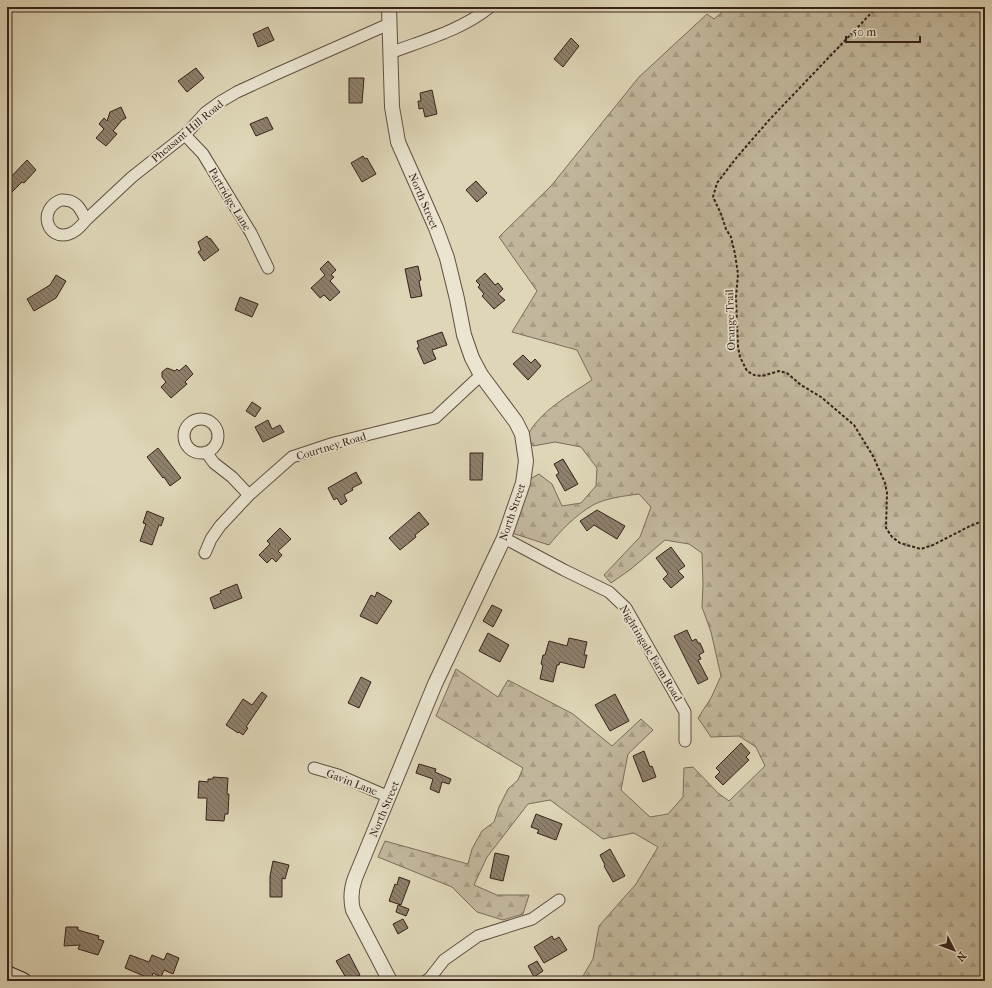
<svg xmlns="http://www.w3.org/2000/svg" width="992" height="988" font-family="'IM FELL French Canon',serif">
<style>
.forest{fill:url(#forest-firs);stroke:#7c6c5b}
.building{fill:url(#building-back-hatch);stroke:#37221a}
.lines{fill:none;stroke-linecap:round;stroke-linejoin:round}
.minor-casing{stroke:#614f41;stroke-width:13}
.tertiary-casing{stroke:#614f41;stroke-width:16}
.secondary-casing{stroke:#37221a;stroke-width:18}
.path{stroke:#37221a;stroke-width:2;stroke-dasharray:3 2;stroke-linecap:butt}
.minor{stroke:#eae4d0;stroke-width:11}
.tertiary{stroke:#eae4d0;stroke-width:14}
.secondary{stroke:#eae4d0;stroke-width:16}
.labels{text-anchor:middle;stroke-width:3.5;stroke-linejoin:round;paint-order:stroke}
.street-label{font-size:11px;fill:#37221a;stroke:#eae4d0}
</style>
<defs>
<pattern id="forest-firs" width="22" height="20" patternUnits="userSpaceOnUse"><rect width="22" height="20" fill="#c2b79c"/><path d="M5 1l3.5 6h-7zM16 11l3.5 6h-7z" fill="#a79d86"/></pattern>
<pattern id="building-back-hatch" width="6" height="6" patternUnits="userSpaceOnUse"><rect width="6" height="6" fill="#8e806c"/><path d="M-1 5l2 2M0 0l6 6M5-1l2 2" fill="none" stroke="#756858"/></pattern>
</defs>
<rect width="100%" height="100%" fill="#ded6b7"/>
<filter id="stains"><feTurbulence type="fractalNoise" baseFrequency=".005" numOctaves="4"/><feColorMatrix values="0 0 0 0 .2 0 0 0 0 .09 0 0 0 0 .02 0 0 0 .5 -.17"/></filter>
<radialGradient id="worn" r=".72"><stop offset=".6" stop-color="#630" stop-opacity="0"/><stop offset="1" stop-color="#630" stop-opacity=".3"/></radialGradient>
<path class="forest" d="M728 7H985V981H580L593 959 599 926 636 884 658 847 634 833 603 839 550 800 528 804 487 857 474 885 497 895H529L523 914 503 920 477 912 452 887 378 857 385 841 468 864 472 849 482 831 494 822 499 807 508 789 518 780 523 768 436 716 456 669 498 697 508 680 573 714 612 746 641 719 653 730 628 754 621 790 650 817 668 814 683 797 684 768 693 767 718 793 729 801 765 766 756 747 739 736 711 737 698 718 711 698 721 676 711 632 702 607 703 584 702 553 689 544 665 540 631 569 611 583 604 575 640 537 651 507 639 494C624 496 606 498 593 505 576 515 561 530 549 545L512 533 528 480 539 474 552 484 562 506 581 503 596 486 597 468 581 447 555 442 533 446 527 436C541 410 568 396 592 380L577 350 512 332 537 291 499 237 551 186 639 77 707 14 714 19Z"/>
<path class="building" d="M268 27 274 40 258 47 253 34Z
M571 38 579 46 563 67 554 59Z
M196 68 204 78 187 92 178 81Z
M349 78H364L362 103H349Z
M432 90 437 114 425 117 423 108 419 109 418 101H421L420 93Z
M121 107 126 118 122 120 113 131 117 134 106 146 96 138 104 129 99 124 104 118 107 121 110 112Z
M267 117 273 129 256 136 250 124Z
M363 156 365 159 367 158 376 174 362 182 351 163Z
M27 160 36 170 24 183 22 182 7 197V181Z
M476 181 487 193 477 202 466 190Z
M207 236 209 239 210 238 219 250 204 261 198 252 201 250 198 242Z
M328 261 336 270 331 275 334 277 330 281 340 292 330 301 324 295 320 298 311 288 325 275 320 269Z
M418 266 421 280 419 281 422 296 411 298 405 269Z
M485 273 495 285 498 283 503 289 498 294 505 300 494 309 482 296 484 294 478 287 480 285 476 281Z
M56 275 66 281 56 298 34 311 27 299 50 285Z
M240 297 258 304 252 317 235 310Z
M442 332 447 345 432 350 436 359 424 364 417 348 419 347 417 341Z
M523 355 531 363 535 359 541 366 528 380 513 364Z
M186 365 193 374 185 382 187 384 171 398 161 387 166 382 162 377V372L167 368 175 371 177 369 179 371Z
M252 402 261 408 255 417 246 411Z
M268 420 272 429 280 425 284 432 263 442 255 427Z
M158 448 181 478 170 486 164 477 163 478 147 457Z
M470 453H483L482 480H470Z
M563 459 578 484 565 491 556 475 559 473 554 464Z
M356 472 362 483 352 488 353 490 344 495 347 501 341 505 337 498 334 500 328 488Z
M597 510 625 526 617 539 594 525 587 531 580 521Z
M147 511 164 518 161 526 159 525 152 545 140 541 146 524 143 523Z
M419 512 429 524 415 535 416 537 400 550 389 538Z
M280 528 291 539 278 551 282 555 276 562 272 558 267 563 259 555 270 544 267 541Z
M671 547 685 566 678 571 684 577 671 588 663 579 668 574 656 558Z
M237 584 242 598 214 609 210 598 221 593 220 591Z
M377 592 392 601 377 624 360 616 371 595 375 597Z
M492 605 502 610 493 627 483 621Z
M687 630 692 641 696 639 698 643H700L704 652 699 655 701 659 698 660 708 679 698 684 674 636Z
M488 633 509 645 500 662 479 651Z
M569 638 587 642 584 655H587L584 668 560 662 559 665H557L553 682 540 679 543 665 541 664 543 655H545L549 641 567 646Z
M361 677 371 682 359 708 348 703Z
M262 692 267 696 246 727 248 728 243 735 239 732 238 733 226 725 243 699 252 705Z
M615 694 629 721 610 731 595 705Z
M741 743 750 753 746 757 749 760 723 785 715 777 720 772 716 768Z
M644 751 650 767 652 766 656 777 643 782 633 756Z
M419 764 436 769 435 772 451 779 449 784 442 782 439 793 430 789 433 779 416 773Z
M213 777 228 778 227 794H229L228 814H225L224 821 206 820 207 798H198L199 781 208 782V779H213Z
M536 814 562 824 556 840 537 833 539 830 531 827Z
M610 849 625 876 613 882 604 866 605 865 600 855Z
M495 853 509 856 503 881 490 878Z
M273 861 289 865 285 879 282 878V897H270V876Z
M399 877 410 881 401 905 389 901 395 884 397 885Z
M398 905 409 909 406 916 396 912Z
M403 919 408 928 398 934 393 924Z
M66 927H78V930L99 936 98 939 104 941 98 955 78 949 80 945 64 946Z
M552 936 554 940 559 937 567 950 544 963 534 947Z
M167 953 179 958 173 974 164 970 161 977 153 973 151 979 125 968 130 955 149 962 152 955 164 960Z
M349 954 360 975 348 981 336 961Z
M537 961 543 971 534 977 528 966Z"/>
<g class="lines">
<g class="minor-casing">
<path id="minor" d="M390 53C424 40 462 30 490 7
M185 135 203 154 251 233 268 268
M61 200C76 199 80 208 86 220 82 225 76 232 69 234 47 241 37 209 61 200Z
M86 220 132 177 185 135 205 113 220 102 237 92 276 74 389 24
M184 436a17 17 0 1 1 34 0a17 17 0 1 1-34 0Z
M206 452 214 463 232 477 249 495
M504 538 564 570 609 592 626 608 685 712V741
M205 553 211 539 220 526 249 495 292 457 334 443 435 418 481 375
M314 768 338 775 389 797
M426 981 430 978 444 960 478 936 532 919 559 900"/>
</g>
<g class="tertiary-casing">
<path id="tertiary" d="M389 7 392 107 398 142 436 228 447 258 457 299 464 335 472 358 481 375 516 422 522 434 526 461 523 483 504 538 435 684 355 878C351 889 350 898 353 910L390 981"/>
</g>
<g class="secondary-casing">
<path id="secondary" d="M7 974 23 981"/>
</g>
<path class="path" d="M877 7 770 119 737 157 717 183 713 197 721 214 726 229 731 237 735 254 738 274 736 297 738 347 740 357 747 371 754 375 762 376 779 371 787 373 801 385 821 397 854 425 873 456 885 483 887 493 886 528 892 537 900 543 921 549 933 545 970 526 985 520"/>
<use href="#minor" class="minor"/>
<use href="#tertiary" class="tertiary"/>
<use href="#secondary" class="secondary"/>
</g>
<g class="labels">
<g class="street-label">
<text transform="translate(187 131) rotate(-40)" y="4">Pheasant Hill Road</text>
<text transform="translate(230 199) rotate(59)" y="4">Partridge Lane</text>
<text transform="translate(424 201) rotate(67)" y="4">North Street</text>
<text transform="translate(730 320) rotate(-92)" y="4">Orange Trail</text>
<text transform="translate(331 446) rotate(-17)" y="4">Courtney Road</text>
<text transform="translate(512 512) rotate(-71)" y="4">North Street</text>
<text transform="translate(651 653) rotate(59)" y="4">Nightingale Farm Road</text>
<text transform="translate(352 782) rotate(21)" y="4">Gavin Lane</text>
<text transform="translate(384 809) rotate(-67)" y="4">North Street</text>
</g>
</g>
<rect width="992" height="988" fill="none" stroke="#ded6b7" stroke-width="24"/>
<rect x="8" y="8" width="976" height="972" fill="none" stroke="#37221a" stroke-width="2"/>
<rect x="12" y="12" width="968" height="964" fill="none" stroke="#37221a"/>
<g transform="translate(954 950) rotate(132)" stroke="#eae4d0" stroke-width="3" paint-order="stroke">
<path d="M0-3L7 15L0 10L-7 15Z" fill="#37221a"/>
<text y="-6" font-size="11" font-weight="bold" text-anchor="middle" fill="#37221a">N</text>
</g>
<path d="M846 36v6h74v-6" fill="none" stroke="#37221a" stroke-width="2"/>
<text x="852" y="36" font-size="12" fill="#37221a" stroke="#eae4d0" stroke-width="3" paint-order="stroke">50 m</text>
<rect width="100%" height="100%" filter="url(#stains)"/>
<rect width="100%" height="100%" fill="url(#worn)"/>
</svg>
